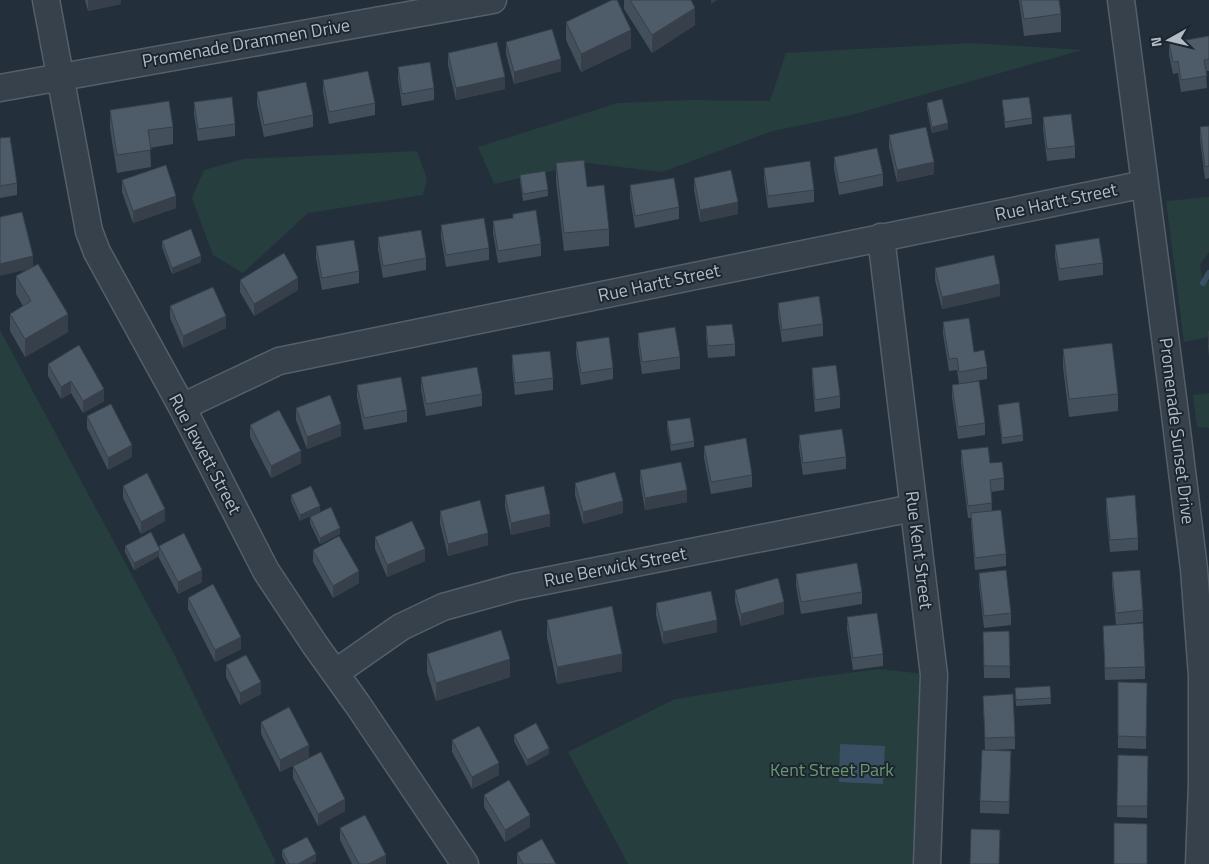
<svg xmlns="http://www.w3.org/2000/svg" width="1209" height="864" font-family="'Titillium Web',sans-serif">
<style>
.green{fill:#263e3d}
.water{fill:#395064}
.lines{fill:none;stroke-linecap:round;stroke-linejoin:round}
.stream{stroke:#395064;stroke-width:6}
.minor-casing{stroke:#555f69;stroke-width:29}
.minor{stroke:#37414b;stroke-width:26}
.wall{fill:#434f5a}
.shaded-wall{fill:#37404a}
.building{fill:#4e5c69;stroke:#37404a}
.labels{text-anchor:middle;stroke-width:4;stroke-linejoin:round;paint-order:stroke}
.street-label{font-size:18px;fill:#b2bcc7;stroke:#1c2630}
.park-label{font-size:18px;fill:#6a976f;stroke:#1c2630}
</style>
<rect width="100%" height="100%" fill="#23303b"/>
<path class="green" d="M972 43 1082 50 851 115 773 131 662 172 587 163 494 184 478 147 618 103 691 100 770 101 786 53Z
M417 151 427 179 423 195 308 213 243 273 213 255 192 198 204 170 243 159Z
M1209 197V252L1200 265 1203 282 1209 281V337L1184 342 1166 201Z
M0 330 172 650 276 862 273 864H0Z
M1209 393V428L1197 427 1193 395Z
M879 669 934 675 927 864H628L568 752 675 699 809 678Z"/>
<path class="water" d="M840 744 885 746 883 784 839 782Z"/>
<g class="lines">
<path class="stream" d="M1203 283 1209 273"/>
<g class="minor-casing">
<path id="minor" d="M46 0 89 231 97 252 182 407 266 571 315 645 358 705 465 864
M1121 0 1173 398 1194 569 1202 676V783L1199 864
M0 88 493 0
M881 237 934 675 927 864
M182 407 279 361 1145 184
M335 673 401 627 443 607 515 587 913 508"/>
</g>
<use href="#minor" class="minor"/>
</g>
<path class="wall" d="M85 0H121V4L88 11Z
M624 0H691L695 25 652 53 624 9Z
M1019 0H1059L1061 14V32L1024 36Z
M566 22 631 48 581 72 566 40Z
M1209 36V71H1206L1207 88 1181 92 1178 73 1173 74 1169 55V43Z
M506 42 561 71 514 84 506 54Z
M448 53 505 89 456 100 448 65Z
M398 67 434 88V100L402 106 398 79Z
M323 80 375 103V115L329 124 323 92Z
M257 92 313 115V127L264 137 257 104Z
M1002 100 1032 118V124L1005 128Z
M194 102 235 124V136L198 141 194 114Z
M927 103 948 129 932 133 927 109Z
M110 110 173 127V144L150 148 151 167 117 173 110 128Z
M1043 117 1075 146V158L1047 161 1043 129Z
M1209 126V178L1205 179 1200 139V127Z
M889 135 934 174 897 182 889 147Z
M0 138 17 183V195L0 198Z
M834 157 883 174V186L839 195 834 169Z
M556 163 587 187 609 229V246L564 251 556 181Z
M764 168 814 190V202L768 208 764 180Z
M520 175 548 190V196L523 201 520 181Z
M694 178 738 214 700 222 694 190Z
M122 180 176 208 133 223 122 192Z
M630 185 679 207V219L635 228 630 197Z
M513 214 541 244V256L498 263 493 233V221L513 218Z
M441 225 489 248V260L446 267 441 237Z
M378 237 426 258V270L383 278 378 249Z
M162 241 201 262 172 274 162 247Z
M1055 245 1103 263V275L1059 281 1055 257Z
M316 246 359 271V283L322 290 316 258Z
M33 266 68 332 25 357 10 331V314L23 306 16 294V276Z
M935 268 1000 296 942 309 935 280Z
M240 280 298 290 254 316 240 292Z
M778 303 823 324V336L782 342 778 315Z
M170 306 226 328 183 348 170 318Z
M943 322 974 352 987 367V379L959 384 957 370 949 371 943 334Z
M706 326 735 344V356L708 358 706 338Z
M1208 331H1209V357L1208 343Z
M638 333 680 357V369L642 374 638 345Z
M576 342 613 368V379L581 385 576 354Z
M1063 349 1118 394V411L1069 417 1063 367Z
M512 355 553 378V390L515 395 512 367Z
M48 364 104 401 83 413 71 393 61 399 48 376Z
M812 368 840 396V408L815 412 812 380Z
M421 377 482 394V406L426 416 421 389Z
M357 385 407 410V422L364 430 357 397Z
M952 385 985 423V435L958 439 952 397Z
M998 405 1023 435V441L1002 444 998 411Z
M296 408 341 436 307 449 296 420Z
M87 416 132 457 108 470 87 428Z
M667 421 694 441V447L671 451 667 428Z
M250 425 301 463 271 478 250 437Z
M799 435 846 457V469L803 475 799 447Z
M704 446 752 475V487L711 494 704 458Z
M961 450 990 463 1004 478V490L991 492 992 511 1006 554V566L975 570 971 525V518H968L961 462Z
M640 470 687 502 645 510 640 482Z
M575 483 623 513 583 524 575 495Z
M123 486 165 521 141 534 123 498Z
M311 486 300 521 291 501V495Z
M505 495 550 526 511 535 505 507Z
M1106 498 1138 538V550L1110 552 1106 510Z
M440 511 488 545 448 556 440 523Z
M310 517 340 534 320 544 310 523Z
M375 537 425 561 387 577 375 549Z
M125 546 159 549V546L202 582 178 594 159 558V556L134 570 125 552Z
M313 550 359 583 333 598 313 562Z
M1112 572 1143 610V622L1116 625 1112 584Z
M979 573 1011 613V625L984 628 979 585Z
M796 574 862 592V604L801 614 796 586Z
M735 590 784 614 741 626 735 602Z
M188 598 241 649 215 662 188 609Z
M656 603 717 632 663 644 656 615Z
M847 617 883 654V666L853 670 847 629Z
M547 620 622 671 557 684 547 637Z
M1103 626 1145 667V679L1105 680Z
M1009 631 1010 678H984L983 632Z
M427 654 510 677 436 701 427 672Z
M226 665 261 694 240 705 226 677Z
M1118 682 1147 683 1146 749 1118 748Z
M1050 686 1051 704 1016 706 1015 688Z
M983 696 1015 737V749L992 750 1011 763 1009 814 980 813V801L985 750Z
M261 722 309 757 280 772 261 734Z
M514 735 549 754 527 766 514 741Z
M452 740 499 775 472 789 452 752Z
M1118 755 1148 756 1147 818 1117 817Z
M293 766 345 811 318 826 293 778Z
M484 795 530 827 505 842 484 807Z
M340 828 386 864H352L340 840Z
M282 850 316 861 310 864H286L282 856Z
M517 853 556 864H517Z"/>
<path class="shaded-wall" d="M88 0H121V4L88 11Z
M711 0H717L711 4Z
M695 8V25L652 53V35Z
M631 30V48L581 72V54Z
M561 59V71L514 84V72Z
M505 77V89L456 100V88Z
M948 123V129L932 133V127Z
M934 162V174L897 182V170Z
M176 196V208L133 223V211Z
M738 202V214L700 222V210Z
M33 256V268L0 276V264Z
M201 256V262L172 274V268Z
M298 278V290L254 316V304Z
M1000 284V296L942 309V297Z
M68 314V332L25 357V339Z
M226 316V328L183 348V336Z
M71 381V393L61 399V387Z
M104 389V401L83 413V401Z
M341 424V436L307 449V437Z
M132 445V457L108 470V458Z
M301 451V463L271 478V466Z
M687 490V502L645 510V498Z
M623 501V513L583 524V512Z
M320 506V512L300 521V515Z
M165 509V521L141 534V522Z
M550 514V526L511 535V523Z
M340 528V534L320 544V538Z
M488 533V545L448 556V544Z
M425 549V561L387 577V565Z
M159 550V556L134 570V563Z
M202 570V582L178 594V582Z
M359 571V583L333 598V586Z
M784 602V614L741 626V614Z
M717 620V632L663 644V632Z
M241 637V649L215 662V650Z
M622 654V671L557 684V667Z
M510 659V677L436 701V683Z
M261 682V694L240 705V693Z
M309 745V757L280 772V760Z
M549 748V754L527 766V760Z
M499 763V775L472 789V777Z
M345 799V811L318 826V814Z
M530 815V827L505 842V830Z
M316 854V861L310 864H298Z
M386 855V864H368Z"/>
<path class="building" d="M612 0H617L631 30 581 54 566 22Z
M630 0H691L695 8 652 35Z
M1021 0H1059L1061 14 1024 19Z
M552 29 561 59 514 72 506 42Z
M1209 36V59L1204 60 1207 76 1181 80 1178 61 1173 62 1169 43Z
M497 42 505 77 456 88 448 53Z
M430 62 434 88 402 94 398 67Z
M368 71 375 103 329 112 323 80Z
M306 82 313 115 264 125 257 92Z
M232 97 235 124 198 129 194 102Z
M1029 97 1032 118 1005 122 1002 100Z
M942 99 948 123 932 127 927 103Z
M169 101 173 127 148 130 151 150 117 155 110 110Z
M1071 114 1075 146 1047 149 1043 117Z
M1209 126V166L1205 167 1200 127Z
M926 127 934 162 897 170 889 135Z
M10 137 17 183 0 186V138Z
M877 148 883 174 839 183 834 157Z
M584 160 587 187 604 185 609 229 564 233 556 163Z
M810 161 814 190 768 196 764 168Z
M166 165 176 196 133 211 122 180Z
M731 170 738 202 700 210 694 178Z
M545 171 548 190 523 194 520 175Z
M674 178 679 207 635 216 630 185Z
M536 210 541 244 498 251 493 221 513 218V214Z
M22 212 33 256 0 264V217Z
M484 218 489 248 446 255 441 225Z
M191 229 201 256 172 268 162 241Z
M421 230 426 258 383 266 378 237Z
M1099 238 1103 263 1059 269 1055 245Z
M354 240 359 271 322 278 316 246Z
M284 253 298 278 254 304 240 280Z
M994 255 1000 284 942 297 935 268Z
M38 264 68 314 25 339 10 314 31 301 16 276Z
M213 287 226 316 183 336 170 306Z
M819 296 823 324 782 330 778 303Z
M969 318 974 352 984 350 987 367 959 372 957 358 949 359 943 322Z
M732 324 735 344 708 346 706 326Z
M675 327 680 357 642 362 638 333Z
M1208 331H1209V345Z
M609 337 613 368 581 373 576 342Z
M1112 343 1118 394 1069 399 1063 349Z
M79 345 104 389 83 401 71 381 61 387 48 364Z
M550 351 553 378 515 383 512 355Z
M836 365 840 396 815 400 812 368Z
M477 367 482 394 426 404 421 377Z
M401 377 407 410 364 418 357 385Z
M979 381 985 423 958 427 952 385Z
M330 395 341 424 307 437 296 408Z
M1019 402 1023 435 1002 438 998 405Z
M111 404 132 445 108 458 87 416Z
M279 410 301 451 271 466 250 425Z
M690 418 694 441 671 445 667 421Z
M842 429 846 457 803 463 799 435Z
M746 438 752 475 711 482 704 446Z
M988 447 990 463 1002 462 1004 478 990 480 992 503 968 506 961 450Z
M681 462 687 490 645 498 640 470Z
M615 472 623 501 583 512 575 483Z
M147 473 165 509 141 522 123 486Z
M311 486 320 506 300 515 291 495Z
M544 486 550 514 511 523 505 495Z
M1135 495 1138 538 1110 540 1106 498Z
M480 500 488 533 448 544 440 511Z
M331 507 340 528 320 538 310 517Z
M1001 510 1006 554 975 558 971 513Z
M412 521 425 549 387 565 375 537Z
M151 532 160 550 134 563 125 546Z
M184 533 202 570 178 582 159 546Z
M339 536 359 571 333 586 313 550Z
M857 563 862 592 801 602 796 574Z
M1006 570 1011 613 984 616 979 573Z
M1140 570 1143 610 1116 613 1112 572Z
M778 578 784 602 741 614 735 590Z
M213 584 241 637 215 650 188 598Z
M711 591 717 620 663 632 656 603Z
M612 606 622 654 557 667 547 620Z
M877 613 883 654 853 658 847 617Z
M1143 623 1145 667 1105 668 1103 626Z
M501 630 510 659 436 683 427 654Z
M1009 631 1010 666H984L983 632Z
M246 655 261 682 240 693 226 665Z
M1118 682 1147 683 1146 737 1118 736Z
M1050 686 1051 698 1016 700 1015 688Z
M1013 694 1015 737 985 738 983 696Z
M289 707 309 745 280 760 261 722Z
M536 723 549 748 527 760 514 735Z
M479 726 499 763 472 777 452 740Z
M982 750 1011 751 1009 802 980 801Z
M321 752 345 799 318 814 293 766Z
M1118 755 1148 756 1147 806H1117Z
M509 780 530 815 505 830 484 795Z
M365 815 386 855 368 864H359L340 828Z
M1114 823 1147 824V864H1114Z
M971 829 1000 830 999 864H970Z
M307 837 316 854 298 864H289L282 850Z
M542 839 556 864H523L517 853Z"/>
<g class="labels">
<g class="street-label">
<text transform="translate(246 43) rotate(-10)" y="6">Promenade Drammen Drive</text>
<text transform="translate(1056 202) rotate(-12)" y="6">Rue Hartt Street</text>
<text transform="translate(659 283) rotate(-12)" y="6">Rue Hartt Street</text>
<text transform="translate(1177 431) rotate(83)" y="6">Promenade Sunset Drive</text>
<text transform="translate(205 454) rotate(62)" y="6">Rue Jewett Street</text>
<text transform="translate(919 550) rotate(83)" y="6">Rue Kent Street</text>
<text transform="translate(615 567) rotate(-11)" y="6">Rue Berwick Street</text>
</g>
<g class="park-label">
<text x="832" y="776">Kent Street Park</text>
</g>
</g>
<g transform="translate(1169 40) rotate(262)" stroke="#1c2630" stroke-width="4" paint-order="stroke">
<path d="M0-4L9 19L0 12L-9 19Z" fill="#b2bcc7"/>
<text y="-8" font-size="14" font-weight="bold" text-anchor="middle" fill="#b2bcc7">N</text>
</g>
</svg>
